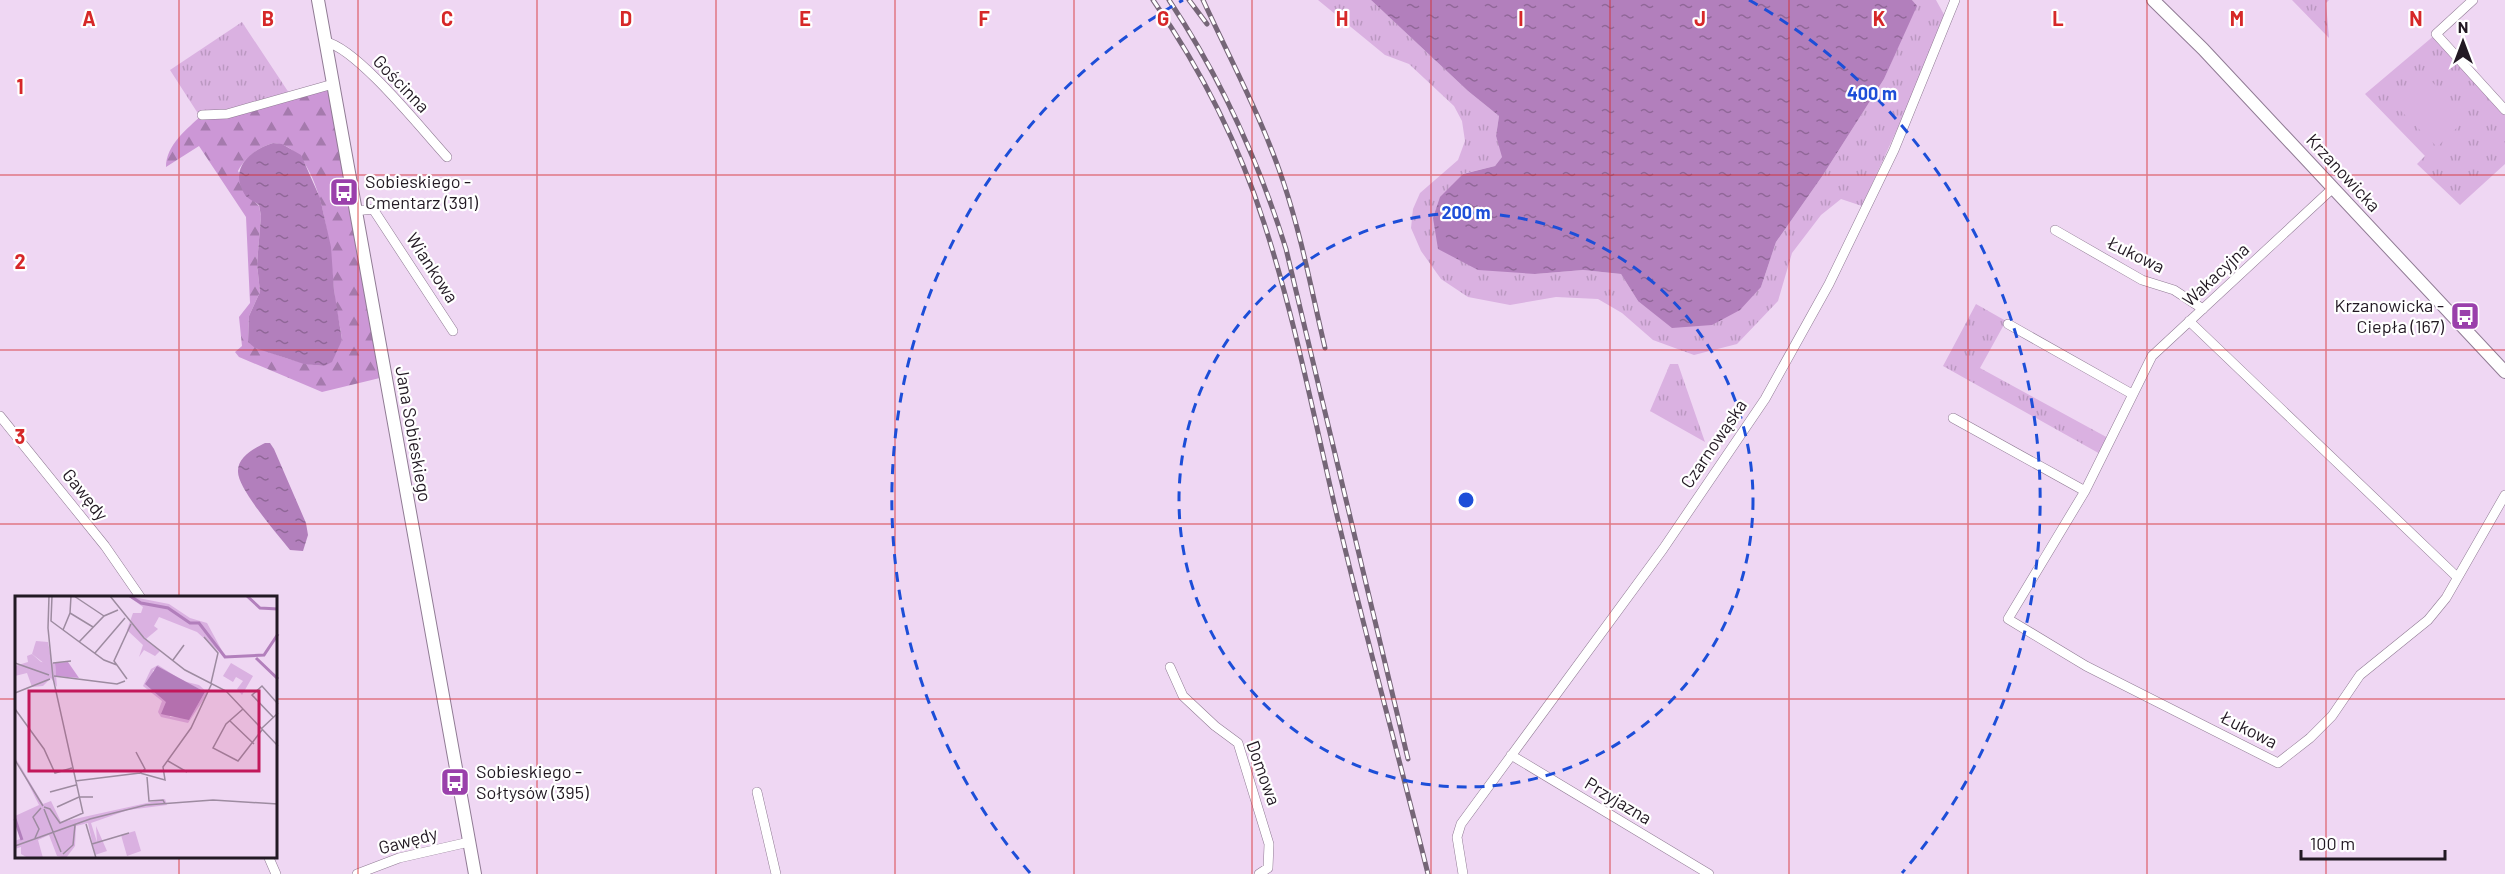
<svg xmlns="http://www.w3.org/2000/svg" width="2505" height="874" font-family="Barlow,sans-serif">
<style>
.grass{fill:url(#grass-tufts)}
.forest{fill:url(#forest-firs);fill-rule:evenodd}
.green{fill:#dab1e1}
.water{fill:url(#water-ripples)}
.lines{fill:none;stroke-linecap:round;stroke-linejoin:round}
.street-casing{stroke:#907b94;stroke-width:10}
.secondary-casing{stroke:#907b94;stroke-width:14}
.street{stroke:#fff;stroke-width:9}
.secondary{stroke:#fff;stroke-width:12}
.rail-casing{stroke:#756677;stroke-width:5}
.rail{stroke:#fff;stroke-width:3;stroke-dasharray:9;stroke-linecap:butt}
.grid{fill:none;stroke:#d62828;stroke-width:1.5;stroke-opacity:0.55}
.ring{fill:none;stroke:#1d4ed8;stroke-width:3;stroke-dasharray:10 8}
.labels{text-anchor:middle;stroke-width:4.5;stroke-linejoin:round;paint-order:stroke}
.street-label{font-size:18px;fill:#221923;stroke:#fff}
.poi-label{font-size:18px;fill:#221923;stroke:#fff;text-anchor:start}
.inset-river{fill:none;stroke:#b27fbc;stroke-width:3}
.inset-road{fill:none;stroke:#9d8ba0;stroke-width:1.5}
.view{fill:#c2185b;fill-opacity:0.15;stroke:#c2185b;stroke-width:3}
.inset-edge{fill:none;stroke:#221923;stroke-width:3}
.grid-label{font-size:20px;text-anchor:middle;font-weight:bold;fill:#d62828;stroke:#fff;stroke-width:4.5;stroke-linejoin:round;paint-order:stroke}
.centre{fill:#1d4ed8;stroke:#fff;stroke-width:3}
.ring-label{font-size:18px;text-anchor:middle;font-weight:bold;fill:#1d4ed8;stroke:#fff;stroke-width:4.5;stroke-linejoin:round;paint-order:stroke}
</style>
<defs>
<pattern id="grass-tufts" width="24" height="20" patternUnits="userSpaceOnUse" patternTransform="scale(1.5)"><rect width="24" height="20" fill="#dab1e1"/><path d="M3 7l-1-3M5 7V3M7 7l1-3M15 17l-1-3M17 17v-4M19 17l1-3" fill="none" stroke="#bb98c1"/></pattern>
<pattern id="forest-firs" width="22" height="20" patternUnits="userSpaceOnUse" patternTransform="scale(1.5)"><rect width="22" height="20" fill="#cc97d6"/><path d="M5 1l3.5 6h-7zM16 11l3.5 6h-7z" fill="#a57aad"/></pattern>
<pattern id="water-ripples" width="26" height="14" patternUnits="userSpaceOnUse" patternTransform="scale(1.5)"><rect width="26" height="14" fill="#b27fbc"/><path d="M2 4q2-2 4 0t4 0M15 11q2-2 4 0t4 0" fill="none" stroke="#906798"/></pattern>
</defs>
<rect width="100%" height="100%" fill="#efd7f3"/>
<path class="grass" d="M1318 0H1371L1468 91 1499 116 1496 136 1503 156 1495 166 1462 174 1535 274 1583 270 1621 274 1638 301 1761 287 1776 242 1823 175 1884 79 1916 6 1912 0H1936L1947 20 1862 206 1841 199 1821 215 1792 253 1778 301 1737 344 1694 355 1653 340 1622 313 1598 299 1556 297 1510 305 1468 297 1441 279 1421 251 1411 228 1413 209 1420 193 1458 160 1465 141 1462 121 1454 106 1409 64 1385 55Z
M2292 0H2329L2326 3 2329 38Z
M242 22 291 96 202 115 197 112 170 70Z
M2436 34 2505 110V164L2460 205 2417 164 2425 156 2365 94Z
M1976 304 2006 321 1980 368 2110 439 2102 455 1943 366Z
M1670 364H1678L1705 442 1650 411Z"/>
<path class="forest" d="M333 84 384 377 322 392 239 357 235 352 242 346 239 317 250 303 246 217 199 146 166 167C166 145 187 129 202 115H214ZM273 143C324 146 330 252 334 290 335 307 340 323 342 340L324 366C298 364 271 354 248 342L249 316 260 292 257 264 261 216 259 206 253 200 238 171C245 157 259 147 273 143Z"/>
<path class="green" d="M2425 75 2468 117 2437 147 2394 104Z"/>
<path class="water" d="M1371 0H1912L1917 6 1884 79 1823 175 1776 242 1761 287 1740 310 1712 325 1672 328 1638 301 1621 274 1583 270 1535 274 1478 270 1438 249 1433 218 1440 197 1463 174 1495 166 1502 157 1496 136 1499 116 1468 91Z
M273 143 282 144 301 155 320 198 331 247 334 290 342 340 332 362 324 366 304 364 255 348 248 342 249 316 260 292 257 264 261 216 259 205C255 202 250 200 247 197 245 196 243 191 242 189 231 166 253 149 273 143Z
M265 443H270L274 449 306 523 308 535 303 551 290 550C278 535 238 489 238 472 237 457 255 448 265 443Z"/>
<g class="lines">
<g class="street-casing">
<path id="street" d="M2473 0 2436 34 2505 110
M326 42C358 49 423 131 447 157
M202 115 227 114 333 84
M2333 188 2152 356 2085 491 2008 619 2086 666 2278 763 2310 738 2332 716 2360 675 2428 620 2446 598 2505 495
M355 211 373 209 453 331
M2055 230 2142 280 2174 290 2203 309
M2189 321 2457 577
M2008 324 2132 394
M0 416 105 546 141 598
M1953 418 2085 491
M1170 667 1183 696 1215 726 1238 743 1269 844 1268 868 1259 874
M1511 755 1709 874
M757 792 776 874
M269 858 276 874
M357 874 399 858 469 842
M1463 874 1457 837 1461 824 1663 549 1765 399 1829 284 1894 150 1955 0"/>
</g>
<g class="secondary-casing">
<path id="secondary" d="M318 0 475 874
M2153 0 2203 49 2505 372"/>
</g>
<use href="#street" class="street"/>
<use href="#secondary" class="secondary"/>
<g class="rail-casing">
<path id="rail" d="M1153 0C1200 68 1239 144 1264 223 1296 321 1315 424 1339 524 1367 641 1399 757 1428 874
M1169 0C1221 78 1258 159 1286 249L1408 759
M1189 0 1207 24
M1203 0C1231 61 1263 120 1284 184 1302 238 1312 293 1325 348"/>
</g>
<use href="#rail" class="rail"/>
</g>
<path class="grid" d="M179 0V598M358 0V874M537 0V874M716 0V874M895 0V874M1074 0V874M1252 0V874M1431 0V874M1610 0V874M1789 0V874M1968 0V874M2147 0V874M2326 0V874M0 175H2505M0 350H2505M0 524H2505M0 699H16M276 699H2505M179 858V874"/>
<g class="ring">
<circle cx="1466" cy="500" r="287"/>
<path d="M1030 873A574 574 0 0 1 1183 0M1749 0A574 574 0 0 1 1902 873"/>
</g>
<defs>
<g id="bus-square" transform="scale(1.5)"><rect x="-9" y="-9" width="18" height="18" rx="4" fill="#9a40ab" stroke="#fff"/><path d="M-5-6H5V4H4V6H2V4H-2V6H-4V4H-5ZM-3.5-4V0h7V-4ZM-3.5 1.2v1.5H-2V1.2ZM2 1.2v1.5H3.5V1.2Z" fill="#fff"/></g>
</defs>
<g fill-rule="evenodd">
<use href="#bus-square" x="344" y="192"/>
<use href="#bus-square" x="2465" y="316"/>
<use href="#bus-square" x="455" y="782"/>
</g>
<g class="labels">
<g class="street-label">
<text transform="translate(401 84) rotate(46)" y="6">Gościnna</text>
<text transform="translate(2343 173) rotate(47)" y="6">Krzanowicka</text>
<text transform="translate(2136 255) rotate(26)" y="6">Łukowa</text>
<text transform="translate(432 268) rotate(57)" y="6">Wiankowa</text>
<text transform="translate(2216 275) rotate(-43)" y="6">Wakacyjna</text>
<text transform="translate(413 434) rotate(80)" y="6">Jana Sobieskiego</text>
<text transform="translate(1714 444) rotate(-56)" y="6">Czarnowąska</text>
<text transform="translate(85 495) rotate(51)" y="6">Gawędy</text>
<text transform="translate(2249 730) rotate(27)" y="6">Łukowa</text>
<text transform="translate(1263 773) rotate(70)" y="6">Domowa</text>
<text transform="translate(1618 801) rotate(31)" y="6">Przyjazna</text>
<text transform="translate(408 841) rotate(-15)" y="6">Gawędy</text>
</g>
<g class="poi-label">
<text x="365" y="188">Sobieskiego -<tspan x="365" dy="21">Cmentarz (391)</tspan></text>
<text x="2444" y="312" text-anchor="end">Krzanowicka -<tspan x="2444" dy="21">Ciepła (167)</tspan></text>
<text x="476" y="778">Sobieskiego -<tspan x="476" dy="21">Sołtysów (395)</tspan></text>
</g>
</g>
<g transform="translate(15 596)">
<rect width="262" height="262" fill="#efd7f3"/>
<path d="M113 0 154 8 175 22 192 27 211 62 182 36 144 21 139 30 143 33 131 43 145 55 140 60 129 54 124 61 128 49 112 34 118 17H126L128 11ZM17 58 26 66 40 67 42 91 36 82 28 90 17 91 12 77 0 80V70L13 66 12 60ZM216 67 238 80 227 99 222 93 228 85 221 81 218 86 208 80ZM143 69 168 85 184 89 193 97 173 127 146 121 143 116 147 105 128 90 136 73ZM138 74 152 76 190 96 175 122 155 121 152 106 136 91ZM0 161 25 203 28 208 36 205 46 226 150 203 152 209 113 214 76 227 82 246 81 230 92 255 80 259 73 227 61 230 60 250 51 262 42 260 34 239 23 244 28 262H13L6 258V251L0 253V245L7 242 0 220 24 209ZM120 235 126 255 112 260 106 239Z" fill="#dab1e1" fill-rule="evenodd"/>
<path d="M53 66 64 82 41 80 40 67Z" fill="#cc97d6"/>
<path d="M21 45 33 46 37 68 34 71 17 58Z" fill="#dab1e1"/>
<path d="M142 70 190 96 174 124 146 118 151 106 130 88Z" fill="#b27fbc"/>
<path class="inset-river" d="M115 0 126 7 153 12 175 27H184L210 61 249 59 263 38M232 0 245 12 263 13M241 62 263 83M0 223 7 244"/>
<path class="inset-road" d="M37 0 36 25 89 64 102 69M59 0 89 20M95 0 129 42 170 74 211 95 263 150M55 17 78 31M48 34 55 17 56 0M189 41 203 57 196 87M64 46 89 20 103 14M80 57 110 22M158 64 169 49M0 67 34 79M38 67 56 65M39 80 102 88 110 85M112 83 99 65 116 28M0 97 35 83M0 113 29 153 40 177 57 172M228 113 211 128 198 152 223 165 247 134M258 121 237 99 247 90 263 108M215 125 239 148M246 133 263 117M121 156 130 173 125 177M0 164 28 210M153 165 172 176M125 177 150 184 148 171 176 132 197 87M132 181 134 205 148 204 150 208M60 185 125 177M35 196 61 189M29 211 35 213 45 227 68 217 38 82 33 32 34 0M42 211 64 201H78M29 213 46 256M71 228 81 262M20 242 24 233 18 221 26 212M77 248 114 237M0 250 75 223 131 209 198 204 263 208M48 258 58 249 60 229"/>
<path class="view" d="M14 95H244V175H14Z"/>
<rect width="262" height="262" class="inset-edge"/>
</g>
<g class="grid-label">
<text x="89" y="26">A</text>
<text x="268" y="26">B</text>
<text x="447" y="26">C</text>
<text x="626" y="26">D</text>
<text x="805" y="26">E</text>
<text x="984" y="26">F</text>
<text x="1163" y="26">G</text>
<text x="1342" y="26">H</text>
<text x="1521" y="26">I</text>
<text x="1700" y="26">J</text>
<text x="1879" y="26">K</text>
<text x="2058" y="26">L</text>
<text x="2237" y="26">M</text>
<text x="2416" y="26">N</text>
<text x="20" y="94">1</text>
<text x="20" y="269">2</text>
<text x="20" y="444">3</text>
</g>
<circle cx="1466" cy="500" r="9" class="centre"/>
<g class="ring-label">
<text x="1872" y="100">400 m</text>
<text x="1466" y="219">200 m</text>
</g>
<g transform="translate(2463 42)" stroke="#ffffff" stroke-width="4.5" paint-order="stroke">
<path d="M0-4.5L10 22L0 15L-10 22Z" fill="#221923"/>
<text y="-9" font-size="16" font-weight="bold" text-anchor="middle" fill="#221923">N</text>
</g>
<path d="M2301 850v9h144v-9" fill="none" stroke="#221923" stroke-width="3"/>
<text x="2310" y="850" font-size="18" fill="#221923" stroke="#ffffff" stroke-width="4.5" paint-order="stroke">100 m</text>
</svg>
